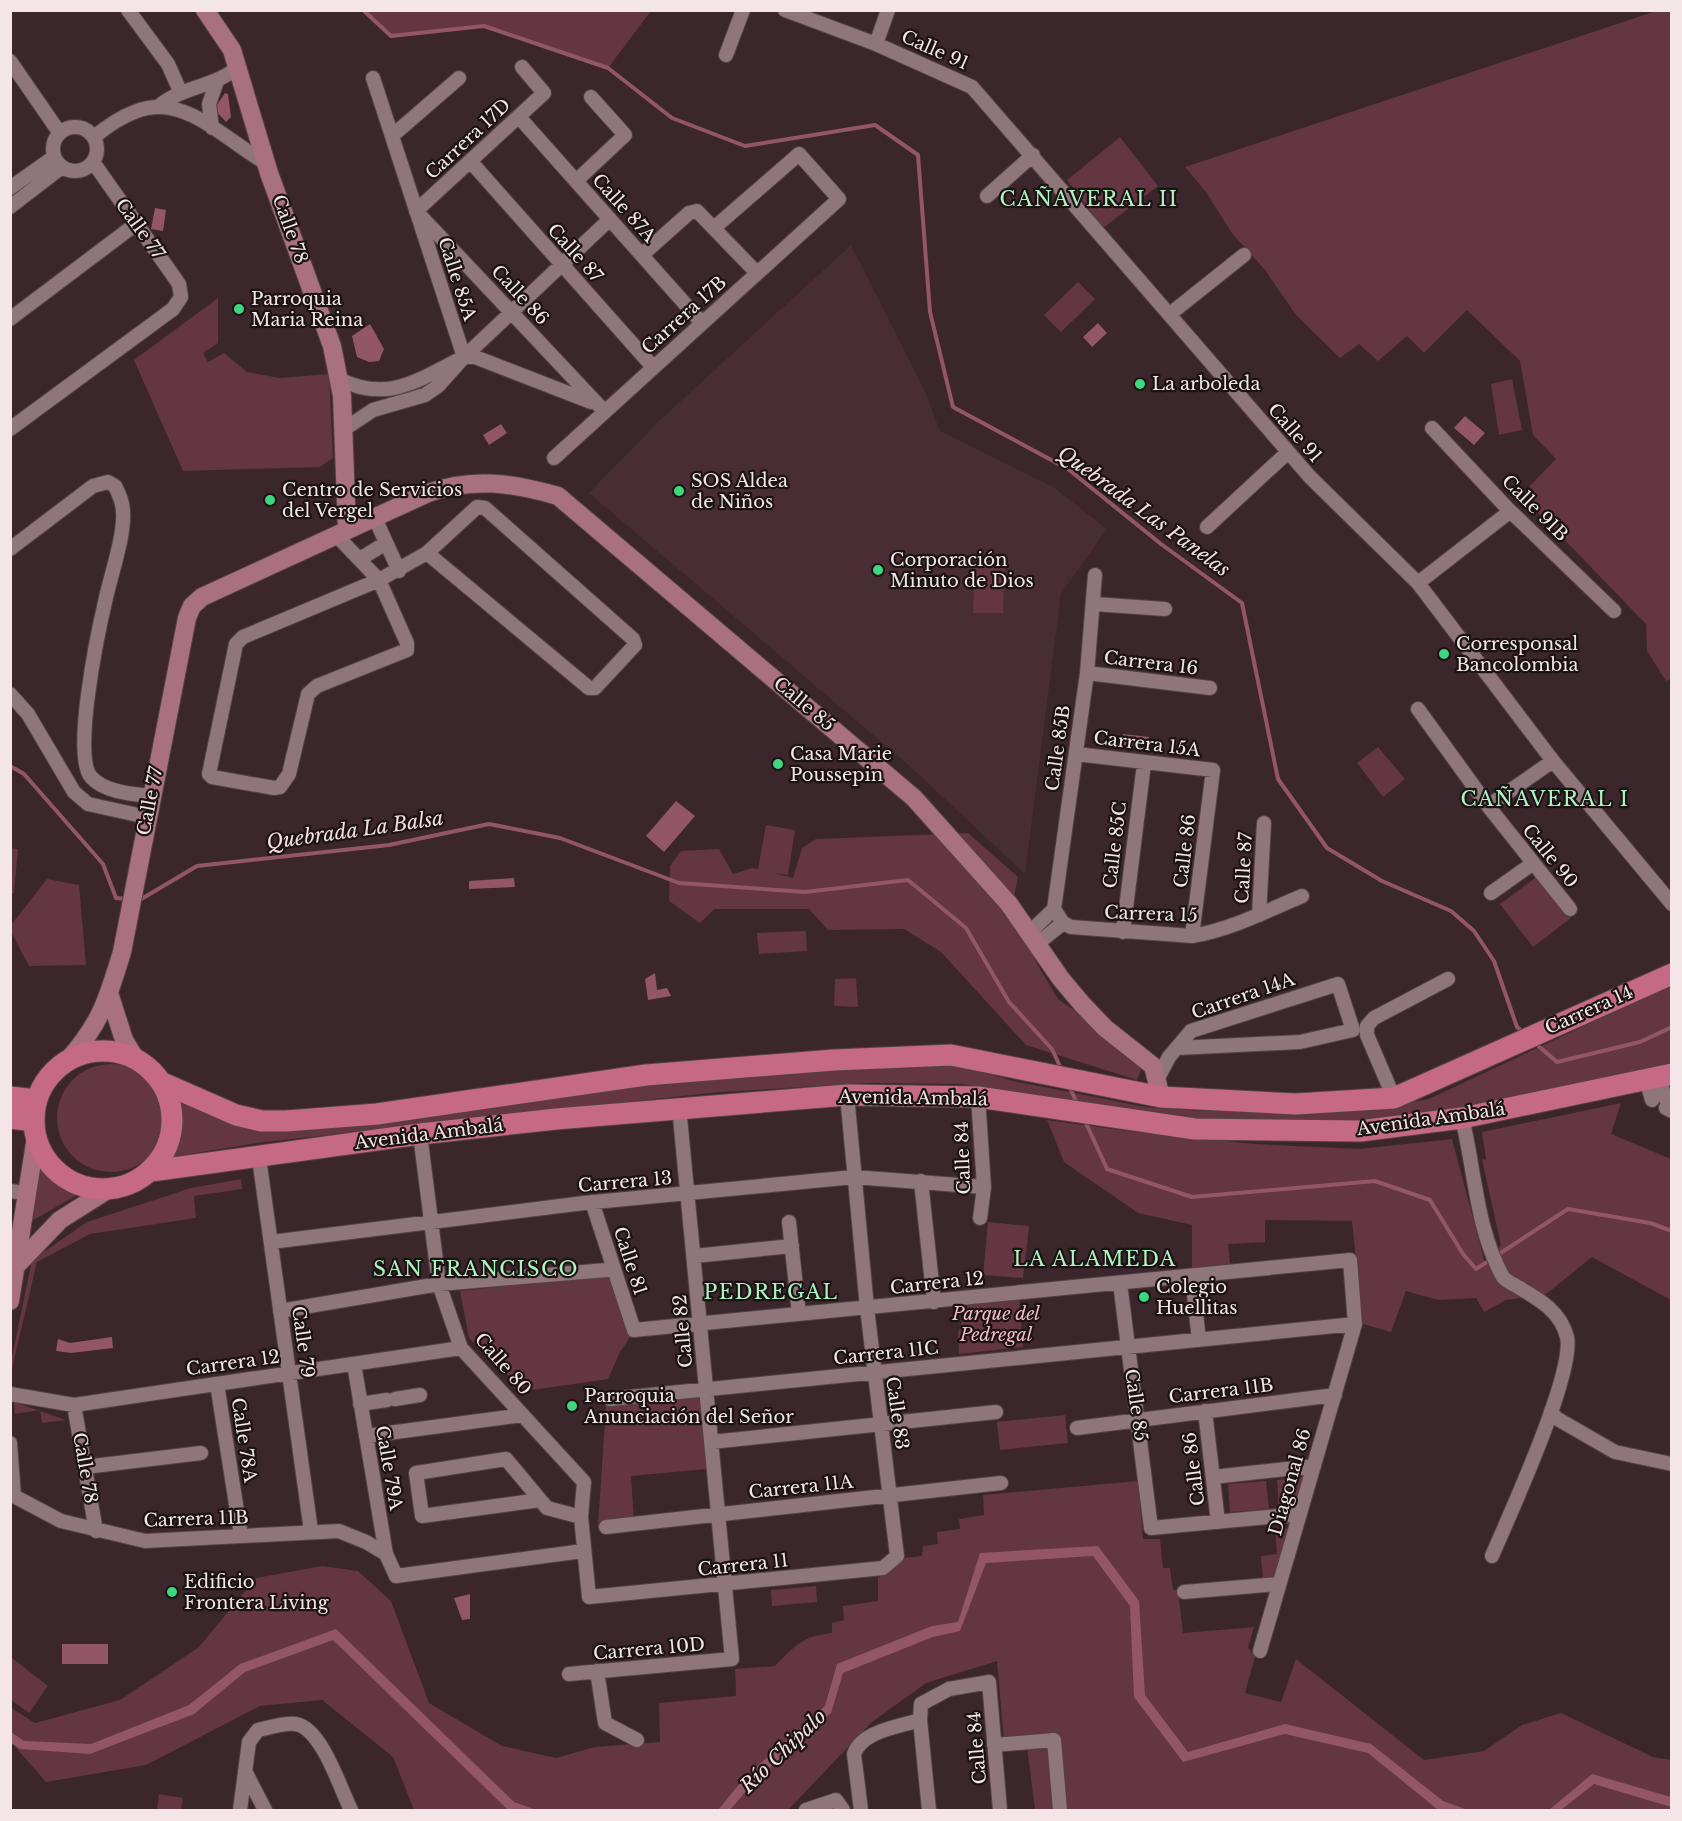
<svg xmlns="http://www.w3.org/2000/svg" width="1682" height="1821" font-family="'Libre Baskerville',serif">
<style>
.built{fill:#482d34}
.green{fill:#643542}
.water{fill:#925666}
.lines{fill:none;stroke-linecap:round;stroke-linejoin:round}
.stream{stroke:#925666;stroke-width:4}
.street-casing{stroke:#534246;stroke-width:16}
.secondary-casing{stroke:#534246;stroke-width:20}
.primary-casing{stroke:#534246;stroke-width:23}
.street{stroke:#8e767b;stroke-width:14}
.secondary{stroke:#a97080;stroke-width:18}
.primary{stroke:#c56985;stroke-width:21}
.poi-dot{fill:#3dd77e;stroke:#1b1214;stroke-width:2}
.labels{text-anchor:middle;stroke-width:4.5;stroke-linejoin:round;paint-order:stroke}
.street-label{font-size:18px;fill:#f3e5e8;stroke:#1b1214}
.poi-label{font-size:18px;fill:#f3e5e8;stroke:#1b1214;text-anchor:start}
.park-label{font-size:18px;font-style:italic;fill:#f5bdca;stroke:#1b1214}
.neighbourhood-label{font-size:20px;letter-spacing:1.5px;fill:#adf4c1;stroke:#1b1214}
.water-label{font-size:20px;font-style:italic;fill:#f2dfe3;stroke:#1b1214}
</style>
<rect width="100%" height="100%" fill="#3a262b"/>
<path class="built" d="M851 245 924 389 940 431 1053 487 1107 529 1061 594 1025 874 913 769 589 493 659 421Z"/>
<path class="green" d="M363 11H651L608 68 484 26 391 36Z
M1656 11H1671V679L1666 681 1647 651 1646 624 1521 495 1556 459 1533 435 1520 361 1467 310 1424 353 1407 336 1378 361 1359 344 1340 358 1296 315 1265 270 1231 232 1206 192 1185 167Z
M1120 137 1158 186 1103 228 1067 180Z
M1078 282 1095 299 1061 332 1044 315Z
M218 298V343L203 353 208 362 224 353 247 372 280 378 329 374 333 458 320 467 183 471 134 360Z
M1512 379 1522 430 1499 435 1491 384Z
M975 561 1005 562 1003 613H973Z
M1378 747 1405 779 1383 797 1357 763Z
M766 825 795 830 788 875 774 873 793 878 802 848 816 839 968 833 1018 877 1012 908 1036 962 1058 999 1145 1059 1137 1080 1026 1045 941 952 904 929 828 930 809 909H714L700 923 669 901 670 866 681 851 719 849 733 874 752 868 758 869Z
M10 848 18 849 14 893H11Z
M1539 875 1571 918 1533 947 1500 904Z
M47 879 79 885 86 965 29 966 11 932V925Z
M806 931 807 951 759 954 757 933Z
M856 978 858 1007 834 1006 835 979Z
M1671 985V1064L1594 1083 1430 1114 1344 1123 1191 1122 963 1084 870 1083 721 1092 541 1111 257 1143 170 1157 183 1131 180 1101 258 1128 651 1083 840 1069 950 1063 1013 1081 1145 1107 1204 1111H1358L1429 1099Z
M57 1118a54 54 0 1 1 108 0a54 54 0 1 1-108 0Z
M1621 1103 1611 1134 1671 1159V1300L1592 1257 1545 1295 1506 1300 1484 1312 1476 1298 1438 1300 1406 1291 1391 1332 1363 1324 1352 1221 1265 1220V1242L1228 1244 1231 1272 1192 1276V1225L1138 1213 1064 1162 1047 1120 1135 1132 1256 1144 1359 1149 1452 1139 1485 1263 1501 1245 1482 1160 1486 1159 1482 1132Z
M35 1166 66 1191 79 1194 30 1222Z
M241 1179 242 1189 194 1196 196 1218 90 1234 37 1262 11 1373V1361L32 1260 87 1222 191 1188Z
M988 1222 1029 1226 1023 1278 983 1275Z
M616 1273 632 1334 620 1352 608 1379 525 1391 469 1338 460 1291Z
M1019 1297 1023 1347 959 1354 958 1333 969 1302Z
M702 1394 707 1469 631 1476 634 1521 598 1526 606 1405Z
M14 1402 66 1420 42 1423 40 1410 15 1414Z
M1065 1415 1068 1443 1000 1450 997 1422Z
M1305 1477 1295 1508 1279 1509 1277 1480Z
M1138 1481 1143 1539H1160L1163 1568H1170L1173 1590H1178L1183 1633 1254 1627 1248 1647 1255 1657 1245 1693 1281 1702 1296 1659 1424 1760 1484 1751 1522 1725 1561 1713 1653 1757 1671 1760V1810H1035L1026 1739 1004 1741 997 1661 926 1683 872 1722 788 1810H414L393 1757 322 1700 260 1706 146 1765 46 1782 11 1742 10 1707 35 1723 120 1700 199 1647 256 1578 322 1566 358 1571 391 1601 429 1703 502 1746 556 1758 595 1747 660 1742 659 1703 736 1696 735 1669 775 1666C795 1646 802 1636 832 1633V1623L844 1620 843 1606 878 1601V1578L903 1558 922 1556 923 1546 938 1544 937 1532 960 1529 959 1519 984 1515 983 1495Z
M1266 1481 1269 1509 1230 1512 1228 1484Z
M1291 1528 1275 1579 1263 1580 1261 1556 1277 1554 1275 1529Z
M816 1586 817 1602 772 1606 771 1590Z
M11 1657 48 1686 29 1713 11 1700Z
M159 1794 183 1798 181 1810H157Z"/>
<path class="water" d="M225 93 228 94 231 117 226 122 214 109Z
M155 208 166 210 163 231 151 229Z
M1098 323 1107 333 1092 347 1083 337Z
M370 324 384 349 379 361 369 362 357 357 352 336Z
M1465 416 1485 433 1474 445 1454 428Z
M501 424 507 433 489 445 483 435Z
M1123 734 1149 737 1148 750 1121 747Z
M676 801 695 816 664 852 646 836Z
M514 878 515 887 469 889V881Z
M655 973 657 990 667 988 671 996 648 1000 645 979Z
M112 1337 113 1348 71 1353 56 1351 58 1339 70 1343Z
M1098 1546 1139 1601 1145 1695 1188 1752 1285 1724 1371 1744 1443 1801 1468 1810 1437 1809 1368 1753 1285 1734 1183 1762 1134 1697 1130 1606 1093 1556 986 1563 960 1631 933 1637 843 1673 831 1713 752 1784 730 1810H718L745 1777 825 1706 837 1664 932 1626 958 1622 980 1553Z
M470 1594V1619L462 1620 454 1598Z
M336 1629 514 1802 536 1810H508L333 1640 245 1672 194 1714 90 1754 20 1749 11 1743V1732L24 1741 91 1744 189 1705 240 1664Z
M62 1644H108V1664H62Z
M1592 1774 1671 1797V1807L1594 1784 1561 1810H1549Z"/>
<g class="lines">
<path class="stream" d="M363 10 391 36 484 26 608 68 672 118 745 146 875 125 918 155 930 312 953 407 1068 469 1161 544 1242 603 1278 779 1327 848 1382 881 1451 911 1474 931 1494 961 1517 1027 1523 1032
M10 766 24 774 103 864 116 898 128 899
M138 901 197 866 389 845 489 824 560 838 679 883 805 892 908 880 966 928 1009 1002 1052 1049 1062 1071
M1535 1043 1557 1062 1640 1042 1672 1027
M1069 1086 1077 1103
M1085 1121 1107 1169 1192 1197 1375 1181 1430 1200 1463 1254 1476 1269 1490 1260
M1496 1256 1568 1209 1650 1223 1672 1231"/>
<g class="street-casing">
<path id="street" d="M128 10 168 64 180 91
M785 10 876 44 972 87 1310 477 1418 583 1553 761 1672 904
M876 44 888 10
M726 55 743 10
M10 61 59 132
M522 67 544 93 416 211 605 412
M373 78 464 357
M159 106C183 86 215 87 238 67
M519 117 702 323
M53 149a22 22 0 1 1 44 0a22 22 0 1 1-44 0Z
M212 128 209 104 217 81
M392 136 459 78
M94 137C169 75 199 122 267 164
M471 162 653 367
M576 181 625 135 591 97
M10 188 54 157
M987 196 1033 155
M10 207 62 167
M642 255 689 213 697 211 757 273
M1170 314 1244 255
M10 319 136 224
M339 379C389 404 419 379 464 357H475L591 402
M1432 428 1508 509 1614 611
M10 429 173 309 181 297 179 284 93 162
M343 430 373 410 425 395 438 386 464 357 610 219
M554 458 839 199 799 154 715 227
M374 516 399 571
M1207 527 1288 452
M336 535 379 580 407 643V650L317 686 308 694 289 774 280 787 274 788 212 777 209 774 236 644 243 637 379 580 427 553 477 507 485 508 633 639 635 645 595 688H589L427 553
M10 549 93 486 108 482 115 486C119 494 123 502 123 512 125 535 110 578 105 602 98 632 72 756 91 777 104 792 132 794 151 796
M360 559 386 543
M1418 583 1508 513V509
M1094 604 1165 609
M1087 673 1210 688
M10 694 28 714 74 792 88 804 147 817
M1418 709 1488 806 1570 909
M1076 754 1213 770 1192 936
M1488 806 1553 761
M1491 893 1532 864
M1259 915 1264 823
M1063 923 1054 909 1087 673 1095 575
M1063 923 1071 927 1192 936C1230 930 1266 911 1302 896
M1123 932 1144 764
M1029 933 1054 909
M1037 944 1063 923
M1659 1076 1665 1098
M1646 1079 1652 1100
M1157 1080 1169 1057 1191 1031 1338 984 1353 1030 1300 1042 1177 1048
M978 1097 984 1187 980 1218
M1394 1098 1367 1035V1026L1374 1018 1448 979
M1666 1108 1672 1111
M1462 1118C1475 1170 1476 1229 1503 1277 1506 1281 1513 1284 1518 1287 1539 1299 1561 1312 1567 1337 1575 1373 1509 1516 1492 1556
M420 1134 439 1284 461 1348 584 1482 581 1517 589 1597 883 1568 897 1556 867 1308 847 1095
M259 1158 311 1531
M921 1181 934 1302
M10 1191 26 1193
M592 1202 634 1330 1350 1260 1355 1324 1260 1651
M789 1222 799 1314
M271 1242 584 1203 854 1177 984 1187
M694 1256 792 1246
M1192 1276 1199 1340
M1120 1283 1151 1528 1300 1514
M280 1311 439 1284 607 1270
M354 1364 386 1554 396 1576 583 1551
M217 1384 241 1536
M10 1394 74 1405 461 1348
M395 1399 420 1395
M610 1399 1355 1324
M360 1404 387 1400
M74 1405 96 1531
M1205 1411 1218 1522
M1551 1411 1556 1418 1615 1452 1672 1464
M1077 1428 1335 1395
M366 1436 523 1415
M711 1442 996 1412
M10 1443 14 1496
M85 1467 201 1453
M1213 1477 1314 1466
M10 1494 61 1521 145 1541 339 1531 366 1542 386 1554
M540 1500 422 1516 416 1473 506 1459 547 1508 581 1517
M606 1527 1001 1483
M1184 1592 1279 1584
M597 1671 605 1723 637 1740
M569 1674 732 1659 679 1107
M994 1745 1054 1740 1060 1810
M245 1771 265 1810
M240 1810 249 1742 258 1730C268 1728 285 1722 296 1724 322 1729 340 1788 351 1810
M806 1810 836 1800 843 1810
M861 1810 854 1754C862 1731 898 1727 920 1720
M929 1810 920 1720 921 1704 949 1689 989 1682 1000 1810"/>
</g>
<g class="secondary-casing">
<path id="secondary" d="M205 10 232 50 269 173 332 346 342 396 347 529
M110 996 124 1040 135 1058
M68 1060C101 1023 108 998 122 952L187 618 192 606 202 597 428 493C473 477 513 483 558 496L914 798 1009 904 1061 979 1082 1004 1105 1028 1153 1066 1161 1097
M16 1266 60 1220 109 1189
M10 1301 36 1137"/>
</g>
<g class="primary-casing">
<path id="primary" d="M34 1120a69 69 0 1 1 138 0a69 69 0 1 1-138 0Z
M163 1083 236 1115 262 1121H286L377 1114 646 1075 834 1060 951 1055 1161 1097 1296 1104 1394 1098 1672 974
M10 1097 36 1100
M10 1118 34 1121
M151 1171 420 1134 556 1119 847 1095 978 1097 1195 1129 1360 1131 1462 1118 1672 1074"/>
</g>
<use href="#street" class="street"/>
<use href="#secondary" class="secondary"/>
<use href="#primary" class="primary"/>
</g>
<g class="poi-dot">
<circle cx="239" cy="309" r="6"/>
<circle cx="1140" cy="384" r="6"/>
<circle cx="679" cy="491" r="6"/>
<circle cx="270" cy="500" r="6"/>
<circle cx="878" cy="570" r="6"/>
<circle cx="1444" cy="654" r="6"/>
<circle cx="778" cy="764" r="6"/>
<circle cx="1144" cy="1297" r="6"/>
<circle cx="572" cy="1406" r="6"/>
<circle cx="172" cy="1592" r="6"/>
</g>
<g class="labels">
<g class="street-label">
<text transform="translate(935 50) rotate(24)" y="6">Calle 91</text>
<text transform="translate(468 139) rotate(-43)" y="6">Carrera 17D</text>
<text transform="translate(624 208) rotate(48)" y="6">Calle 87A</text>
<text transform="translate(140 229) rotate(54)" y="6">Calle 77</text>
<text transform="translate(290 229) rotate(70)" y="6">Calle 78</text>
<text transform="translate(575 253) rotate(48)" y="6">Calle 87</text>
<text transform="translate(457 279) rotate(72)" y="6">Calle 85A</text>
<text transform="translate(520 295) rotate(47)" y="6">Calle 86</text>
<text transform="translate(684 315) rotate(-42)" y="6">Carrera 17B</text>
<text transform="translate(1295 433) rotate(49)" y="6">Calle 91</text>
<text transform="translate(1535 508) rotate(45)" y="6">Calle 91B</text>
<text transform="translate(1151 663) rotate(7)" y="6">Carrera 16</text>
<text transform="translate(804 704) rotate(40)" y="6">Calle 85</text>
<text transform="translate(1147 744) rotate(7)" y="6">Carrera 15A</text>
<text transform="translate(1058 748) rotate(-82)" y="6">Calle 85B</text>
<text transform="translate(150 801) rotate(-79)" y="6">Calle 77</text>
<text transform="translate(1115 845) rotate(-83)" y="6">Calle 85C</text>
<text transform="translate(1185 851) rotate(-83)" y="6">Calle 86</text>
<text transform="translate(1550 856) rotate(51)" y="6">Calle 90</text>
<text transform="translate(1244 868) rotate(-87)" y="6">Calle 87</text>
<text transform="translate(1151 914) rotate(2)" y="6">Carrera 15</text>
<text transform="translate(1243 996) rotate(-19)" y="6">Carrera 14A</text>
<text transform="translate(1589 1010) rotate(-24)" y="6">Carrera 14</text>
<text transform="translate(913 1098) rotate(1)" y="6">Avenida Ambalá</text>
<text transform="translate(1431 1119) rotate(-8)" y="6">Avenida Ambalá</text>
<text transform="translate(429 1134) rotate(-7)" y="6">Avenida Ambalá</text>
<text transform="translate(963 1158) rotate(-92)" y="6">Calle 84</text>
<text transform="translate(625 1182) rotate(-5)" y="6">Carrera 13</text>
<text transform="translate(630 1261) rotate(72)" y="6">Calle 81</text>
<text transform="translate(937 1283) rotate(-6)" y="6">Carrera 12</text>
<text transform="translate(683 1331) rotate(-95)" y="6">Calle 82</text>
<text transform="translate(303 1342) rotate(82)" y="6">Calle 79</text>
<text transform="translate(886 1353) rotate(-6)" y="6">Carrera 11C</text>
<text transform="translate(233 1363) rotate(-8)" y="6">Carrera 12</text>
<text transform="translate(503 1364) rotate(49)" y="6">Calle 80</text>
<text transform="translate(1221 1391) rotate(-7)" y="6">Carrera 11B</text>
<text transform="translate(1136 1405) rotate(82)" y="6">Calle 85</text>
<text transform="translate(897 1413) rotate(82)" y="6">Calle 83</text>
<text transform="translate(244 1440) rotate(81)" y="6">Calle 78A</text>
<text transform="translate(85 1468) rotate(80)" y="6">Calle 78</text>
<text transform="translate(389 1468) rotate(80)" y="6">Calle 79A</text>
<text transform="translate(1194 1469) rotate(-97)" y="6">Calle 86</text>
<text transform="translate(1290 1482) rotate(-74)" y="6">Diagonal 86</text>
<text transform="translate(801 1487) rotate(-6)" y="6">Carrera 11A</text>
<text transform="translate(196 1519) rotate(-2)" y="6">Carrera 11B</text>
<text transform="translate(743 1565) rotate(-6)" y="6">Carrera 11</text>
<text transform="translate(649 1649) rotate(-5)" y="6">Carrera 10D</text>
<text transform="translate(977 1748) rotate(-95)" y="6">Calle 84</text>
</g>
<g class="poi-label">
<text x="251" y="305">Parroquia<tspan x="251" dy="21">Maria Reina</tspan></text>
<text x="1152" y="390">La arboleda</text>
<text x="691" y="487">SOS Aldea<tspan x="691" dy="21">de Niños</tspan></text>
<text x="282" y="496">Centro de Servicios<tspan x="282" dy="21">del Vergel</tspan></text>
<text x="890" y="566">Corporación<tspan x="890" dy="21">Minuto de Dios</tspan></text>
<text x="1456" y="650">Corresponsal<tspan x="1456" dy="21">Bancolombia</tspan></text>
<text x="790" y="760">Casa Marie<tspan x="790" dy="21">Poussepin</tspan></text>
<text x="1156" y="1293">Colegio<tspan x="1156" dy="21">Huellitas</tspan></text>
<text x="584" y="1402">Parroquia<tspan x="584" dy="21">Anunciación del Señor</tspan></text>
<text x="184" y="1588">Edificio<tspan x="184" dy="21">Frontera Living</tspan></text>
</g>
<g class="park-label">
<text x="996" y="1320">Parque del<tspan x="996" dy="21">Pedregal</tspan></text>
</g>
<g class="neighbourhood-label">
<text x="1089" y="206">CAÑAVERAL II</text>
<text x="1545" y="806">CAÑAVERAL I</text>
<text x="1095" y="1266">LA ALAMEDA</text>
<text x="476" y="1276">SAN FRANCISCO</text>
<text x="771" y="1299">PEDREGAL</text>
</g>
<g class="water-label">
<text transform="translate(1144 511) rotate(36)" y="7">Quebrada Las Panelas</text>
<text transform="translate(355 830) rotate(-8)" y="7">Quebrada La Balsa</text>
<text transform="translate(783 1751) rotate(-44)" y="7">Río Chipalo</text>
</g>
</g>
<rect width="1682" height="1821" fill="none" stroke="#f3e5e8" stroke-width="24"/>
</svg>
